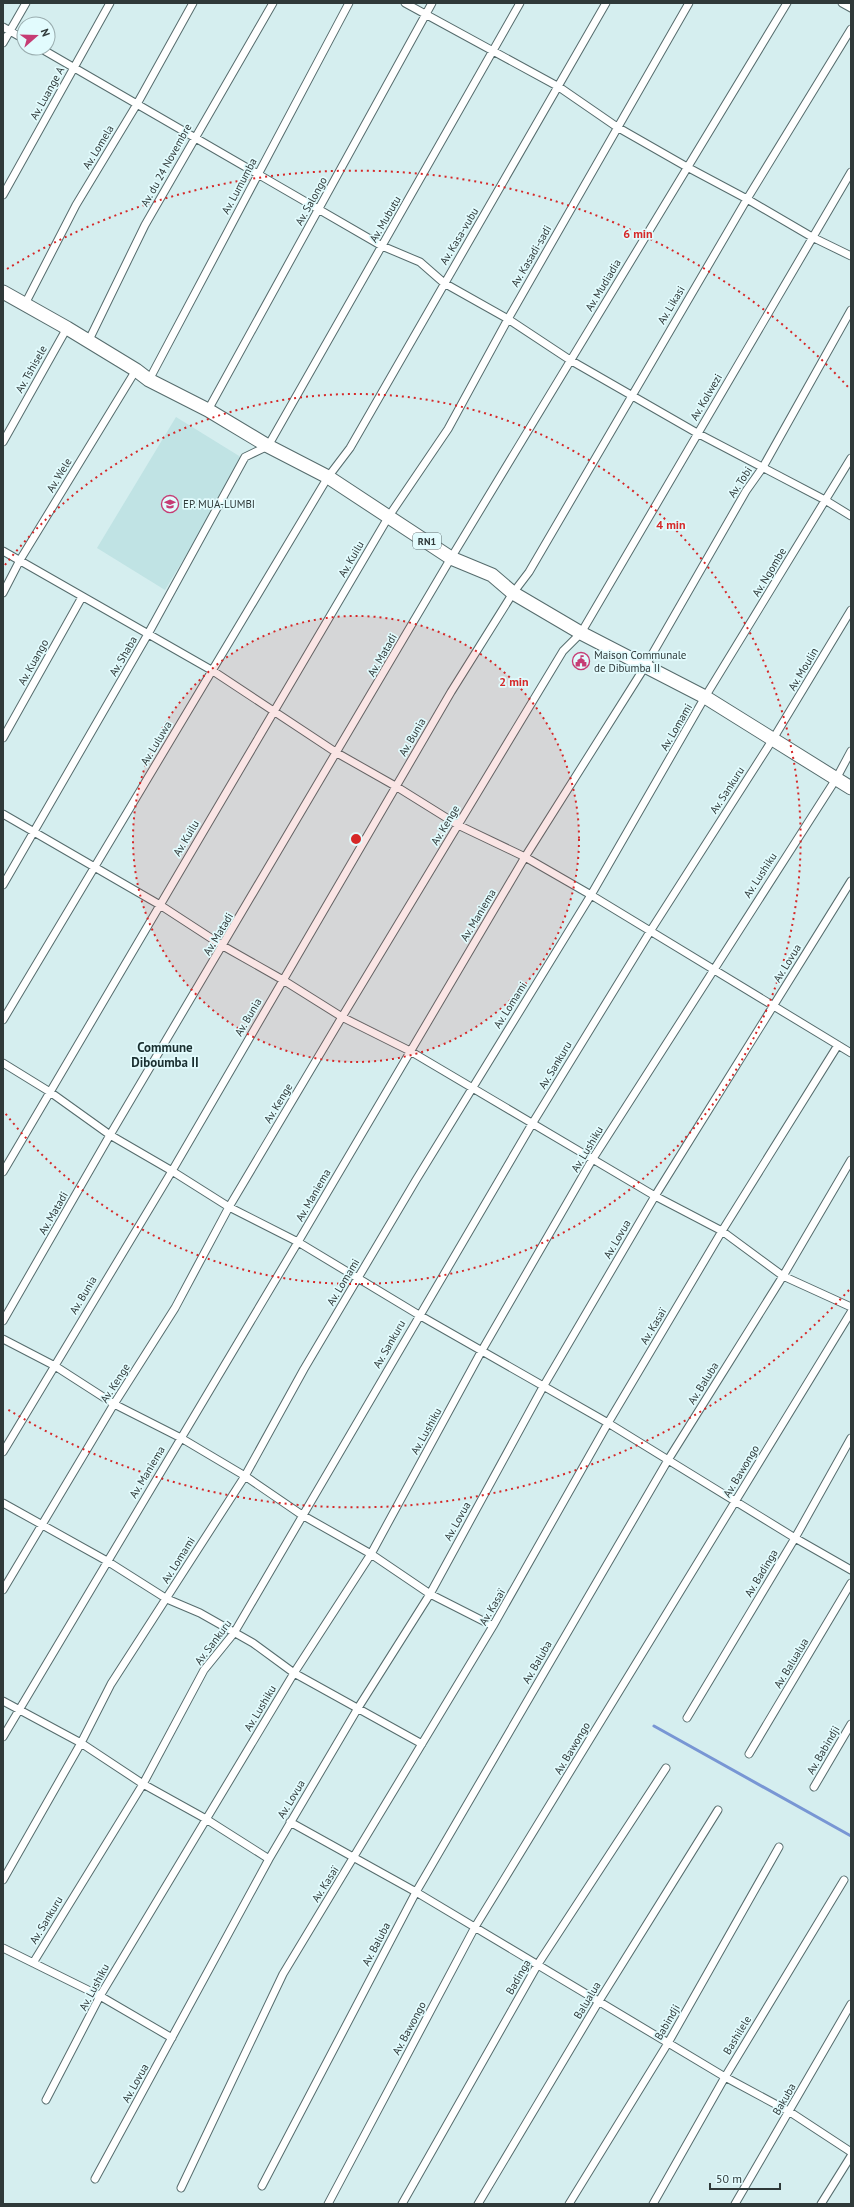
<svg xmlns="http://www.w3.org/2000/svg" width="854" height="2207" font-family="'PT Sans',sans-serif">
<style>
.built{fill:#c0e3e4}
.lines{fill:none;stroke-linecap:round;stroke-linejoin:round}
.stream{stroke:#7896d4;stroke-width:3}
.street-casing{stroke:#566c6d;stroke-width:9}
.highway-casing{stroke:#566c6d;stroke-width:15}
.street{stroke:#fff;stroke-width:7}
.highway{stroke:#fff;stroke-width:13}
.ring{fill:none;stroke:#d62828;stroke-width:2;stroke-dasharray:2 4}
.labels{text-anchor:middle;stroke-width:3.5;stroke-linejoin:round;paint-order:stroke}
.shield{fill:#e2fbfd;stroke:#657374;stroke-width:1}
.shield-label{font-size:10px;font-weight:bold;fill:#2f3939}
.street-label{font-size:11px;fill:#2f3939;stroke:#e2fbfd}
.poi-label{font-size:11px;fill:#2f3939;stroke:#e2fbfd;text-anchor:start}
.quarter-label{font-size:13px;font-weight:bold;fill:#1a2f30;stroke:#e2fbfd}
.centre{fill:#d62828;stroke:#e2fbfd;stroke-width:2}
.ring-label{font-size:12px;text-anchor:middle;font-weight:bold;fill:#d62828;stroke:#e2fbfd;stroke-width:3.5;stroke-linejoin:round;paint-order:stroke}
</style>
<rect width="100%" height="100%" fill="#d5eeef"/>
<path class="built" d="M176 417 244 459 165 590 97 548Z"/>
<g class="lines">
<path class="stream" d="M654 1726 851 1836"/>
<g class="street-casing">
<path id="street" d="M405 3 559 87 617 127 687 167 747 199 812 237 851 256
M842 3 851 8
M3 27 24 39
M3 43 26 3
M40 48 382 246 420 262 444 283 508 319 570 360 697 433 825 500 851 516
M3 195 110 3
M25 304 76 205 137 104 193 3
M88 342 145 225 273 3
M149 380 349 3
M208 410 432 3
M3 442 67 328
M3 551 213 671 337 753 397 787 458 825 525 857 591 895 851 1053
M3 593 20 560 136 370
M3 738 82 597
M3 814 160 905 223 946 283 980 342 1017 410 1051 655 1196 722 1231 783 1276 851 1307
M3 885 148 634 245 457 268 446 520 3
M3 1020 328 477 350 448 606 3
M3 1063 50 1092 110 1135 172 1171 229 1207 298 1242 419 1315 608 1423 795 1538 851 1570
M3 1172 389 516 448 429 508 319 689 3
M3 1321 110 1135 451 558 787 3
M3 1339 55 1366 114 1404 181 1438 245 1476 302 1515 371 1554 430 1594 493 1626
M3 1452 172 1171 451 692 513 593 529 572 747 199 851 29
M3 1503 107 1561 167 1599 200 1613 253 1643 294 1673 422 1744
M3 1590 114 1404 175 1308 229 1207 342 1017 563 651 581 633 851 172
M3 1701 81 1743 143 1784 206 1819 269 1859
M687 1718 795 1538 851 1438
M3 1737 298 1242 525 857 646 665 746 491 763 467 851 310
M749 1754 851 1583
M814 1787 851 1724
M290 1822 416 1892 725 2077 790 2112 851 2152
M3 1880 81 1743 111 1684 245 1476 304 1369 416 1180 591 895 705 697 851 458
M3 1948 100 1996 172 2038
M33 1963 143 1784 204 1670 234 1633 532 1124 651 930 773 739 851 610
M46 2100 100 1996 294 1673 371 1554 481 1352 592 1160 836 779 851 751
M95 2179 269 1859 358 1708 430 1594 543 1387 655 1196 851 881
M262 2186 416 1892 668 1460 783 1276 851 1160
M181 2188 283 1974 493 1626 608 1423 722 1231 838 1045
M328 2204 475 1927 851 1312
M402 2204 538 1964 666 1768
M478 2204 599 2001 718 1810
M569 2204 668 2043 779 1847
M653 2204 725 2077 844 1880
M735 2204 851 2004
M821 2204 851 2156"/>
</g>
<g class="highway-casing">
<path id="highway" d="M3 292 67 328 136 370 149 380 208 410 268 446 328 477 451 558 492 575 513 593 581 633 705 697 851 788"/>
</g>
<use href="#street" class="street"/>
<use href="#highway" class="highway"/>
</g>
<circle cx="356" cy="839" r="223" fill="#d62828" fill-opacity=".12"/>
<g class="ring">
<circle cx="356" cy="839" r="223"/>
<path d="M5 565A445 445 0 1 1 5 1113"/>
<path d="M849 1290A668 668 0 0 1 7 1409M7 269A668 668 0 0 1 849 388"/>
</g>
<defs>
<g id="school-ring" transform="scale(0.9)"><circle r="9.5" fill="#e2fbfd" stroke="#c63c74" stroke-width="1.5"/><path d="M0-5L7-2L0 1L-7-2ZM-4 1L0 2.5L4 1V4Q0 6-4 4Z" fill="#c63c74"/></g>
<g id="civic-ring" transform="scale(0.9)"><circle r="9.5" fill="#e2fbfd" stroke="#c63c74" stroke-width="1.5"/><path d="M-.6-6.5H3V-4.5H.6V-3L4-1V1h2V6H-6V1h2V-1L-.6-3ZM-1.2 2.5V6h2.4V2.5Z" fill="#c63c74"/></g>
</defs>
<g fill-rule="evenodd">
<use href="#school-ring" x="170" y="504"/>
<use href="#civic-ring" x="581" y="661"/>
</g>
<g class="labels">
<rect class="shield" x="413" y="533" width="28" height="16" rx="3"/>
<g class="shield-label">
<text x="427" y="545">RN1</text>
</g>
<g class="street-label">
<text transform="translate(47 93) rotate(-61)" y="4">Av. Luange A</text>
<text transform="translate(98 147) rotate(-59)" y="4">Av. Lomela</text>
<text transform="translate(166 165) rotate(-61)" y="4">Av. du 24 Novembre</text>
<text transform="translate(239 186) rotate(-62)" y="4">Av. Lumumba</text>
<text transform="translate(311 201) rotate(-61)" y="4">Av. Salongo</text>
<text transform="translate(385 219) rotate(-60)" y="4">Av. Mubutu</text>
<text transform="translate(459 236) rotate(-59)" y="4">Av. Kasa-vubu</text>
<text transform="translate(531 256) rotate(-60)" y="4">Av. Kasadi-sadi</text>
<text transform="translate(603 285) rotate(-59)" y="4">Av. Mudiadia</text>
<text transform="translate(671 305) rotate(-59)" y="4">Av. Likasi</text>
<text transform="translate(31 369) rotate(-61)" y="4">Av. Tshisele</text>
<text transform="translate(706 397) rotate(-60)" y="4">Av. Kolwezi</text>
<text transform="translate(59 475) rotate(-59)" y="4">Av. Wele</text>
<text transform="translate(740 482) rotate(-57)" y="4">Av. Tobi</text>
<text transform="translate(351 559) rotate(-60)" y="4">Av. Kuilu</text>
<text transform="translate(769 572) rotate(-59)" y="4">Av. Ngombe</text>
<text transform="translate(382 655) rotate(-60)" y="4">Av. Matadi</text>
<text transform="translate(123 656) rotate(-60)" y="4">Av. Shaba</text>
<text transform="translate(33 662) rotate(-61)" y="4">Av. Kuango</text>
<text transform="translate(803 669) rotate(-59)" y="4">Av. Moulin</text>
<text transform="translate(676 727) rotate(-60)" y="4">Av. Lomami</text>
<text transform="translate(412 737) rotate(-60)" y="4">Av. Bunia</text>
<text transform="translate(156 743) rotate(-59)" y="4">Av. Luluwa</text>
<text transform="translate(727 790) rotate(-57)" y="4">Av. Sankuru</text>
<text transform="translate(445 825) rotate(-59)" y="4">Av. Kenge</text>
<text transform="translate(186 838) rotate(-59)" y="4">Av. Kuilu</text>
<text transform="translate(760 875) rotate(-57)" y="4">Av. Lushiku</text>
<text transform="translate(478 915) rotate(-59)" y="4">Av. Maniema</text>
<text transform="translate(218 934) rotate(-59)" y="4">Av. Matadi</text>
<text transform="translate(787 963) rotate(-58)" y="4">Av. Lovua</text>
<text transform="translate(510 1005) rotate(-58)" y="4">Av. Lomami</text>
<text transform="translate(248 1017) rotate(-60)" y="4">Av. Bunia</text>
<text transform="translate(555 1065) rotate(-59)" y="4">Av. Sankuru</text>
<text transform="translate(278 1103) rotate(-59)" y="4">Av. Kenge</text>
<text transform="translate(587 1149) rotate(-59)" y="4">Av. Lushiku</text>
<text transform="translate(313 1195) rotate(-60)" y="4">Av. Maniema</text>
<text transform="translate(53 1213) rotate(-60)" y="4">Av. Matadi</text>
<text transform="translate(617 1239) rotate(-60)" y="4">Av. Lovua</text>
<text transform="translate(343 1282) rotate(-59)" y="4">Av. Lomami</text>
<text transform="translate(83 1295) rotate(-59)" y="4">Av. Bunia</text>
<text transform="translate(653 1326) rotate(-59)" y="4">Av. Kasaï</text>
<text transform="translate(389 1344) rotate(-60)" y="4">Av. Sankuru</text>
<text transform="translate(115 1383) rotate(-57)" y="4">Av. Kenge</text>
<text transform="translate(703 1383) rotate(-58)" y="4">Av. Baluba</text>
<text transform="translate(426 1431) rotate(-61)" y="4">Av. Lushiku</text>
<text transform="translate(741 1471) rotate(-59)" y="4">Av. Bawongo</text>
<text transform="translate(147 1472) rotate(-59)" y="4">Av. Maniema</text>
<text transform="translate(457 1521) rotate(-61)" y="4">Av. Lovua</text>
<text transform="translate(178 1560) rotate(-58)" y="4">Av. Lomami</text>
<text transform="translate(761 1573) rotate(-59)" y="4">Av. Badinga</text>
<text transform="translate(492 1607) rotate(-60)" y="4">Av. Kasaï</text>
<text transform="translate(213 1642) rotate(-53)" y="4">Av. Sankuru</text>
<text transform="translate(537 1662) rotate(-60)" y="4">Av. Baluba</text>
<text transform="translate(791 1663) rotate(-59)" y="4">Av. Balualua</text>
<text transform="translate(260 1708) rotate(-59)" y="4">Av. Lushiku</text>
<text transform="translate(572 1748) rotate(-59)" y="4">Av. Bawongo</text>
<text transform="translate(823 1750) rotate(-60)" y="4">Av. Babindji</text>
<text transform="translate(291 1799) rotate(-59)" y="4">Av. Lovua</text>
<text transform="translate(325 1884) rotate(-58)" y="4">Av. Kasaï</text>
<text transform="translate(46 1920) rotate(-59)" y="4">Av. Sankuru</text>
<text transform="translate(376 1944) rotate(-62)" y="4">Av. Baluba</text>
<text transform="translate(518 1977) rotate(-60)" y="4">Badinga</text>
<text transform="translate(94 1987) rotate(-62)" y="4">Av. Lushiku</text>
<text transform="translate(587 2000) rotate(-59)" y="4">Balualua</text>
<text transform="translate(667 2022) rotate(-60)" y="4">Babindji</text>
<text transform="translate(409 2028) rotate(-62)" y="4">Av. Bawongo</text>
<text transform="translate(737 2035) rotate(-59)" y="4">Bashilele</text>
<text transform="translate(135 2083) rotate(-61)" y="4">Av. Lovua</text>
<text transform="translate(784 2099) rotate(-60)" y="4">Bakuba</text>
</g>
<g class="poi-label">
<text x="183" y="508">EP. MUA-LUMBI</text>
<text x="594" y="659">Maison Communale<tspan x="594" dy="13">de Dibumba II</tspan></text>
</g>
<g class="quarter-label">
<text x="165" y="1052">Commune<tspan x="165" dy="15">Diboumba II</tspan></text>
</g>
</g>
<circle cx="356" cy="839" r="6" class="centre"/>
<g class="ring-label">
<text x="638" y="238">6 min</text>
<text x="671" y="529">4 min</text>
<text x="514" y="686">2 min</text>
</g>
<rect width="854" height="2207" fill="none" stroke="#2f3939" stroke-width="8"/>
<g transform="translate(36 36) rotate(70)"><circle r="19" fill="#e2fbfd" stroke="#9aadaf"/>
<path d="M0-3L7 15L0 10L-7 15Z" fill="#c63c74"/>
<text y="-6" font-size="11" font-weight="bold" text-anchor="middle" fill="#2f3939">N</text>
</g>
<path d="M710 2183v6h70v-6" fill="none" stroke="#2f3939" stroke-width="2"/>
<text x="716" y="2183" font-size="12" fill="#2f3939" stroke="#e2fbfd" stroke-width="3" paint-order="stroke">50 m</text>
</svg>
